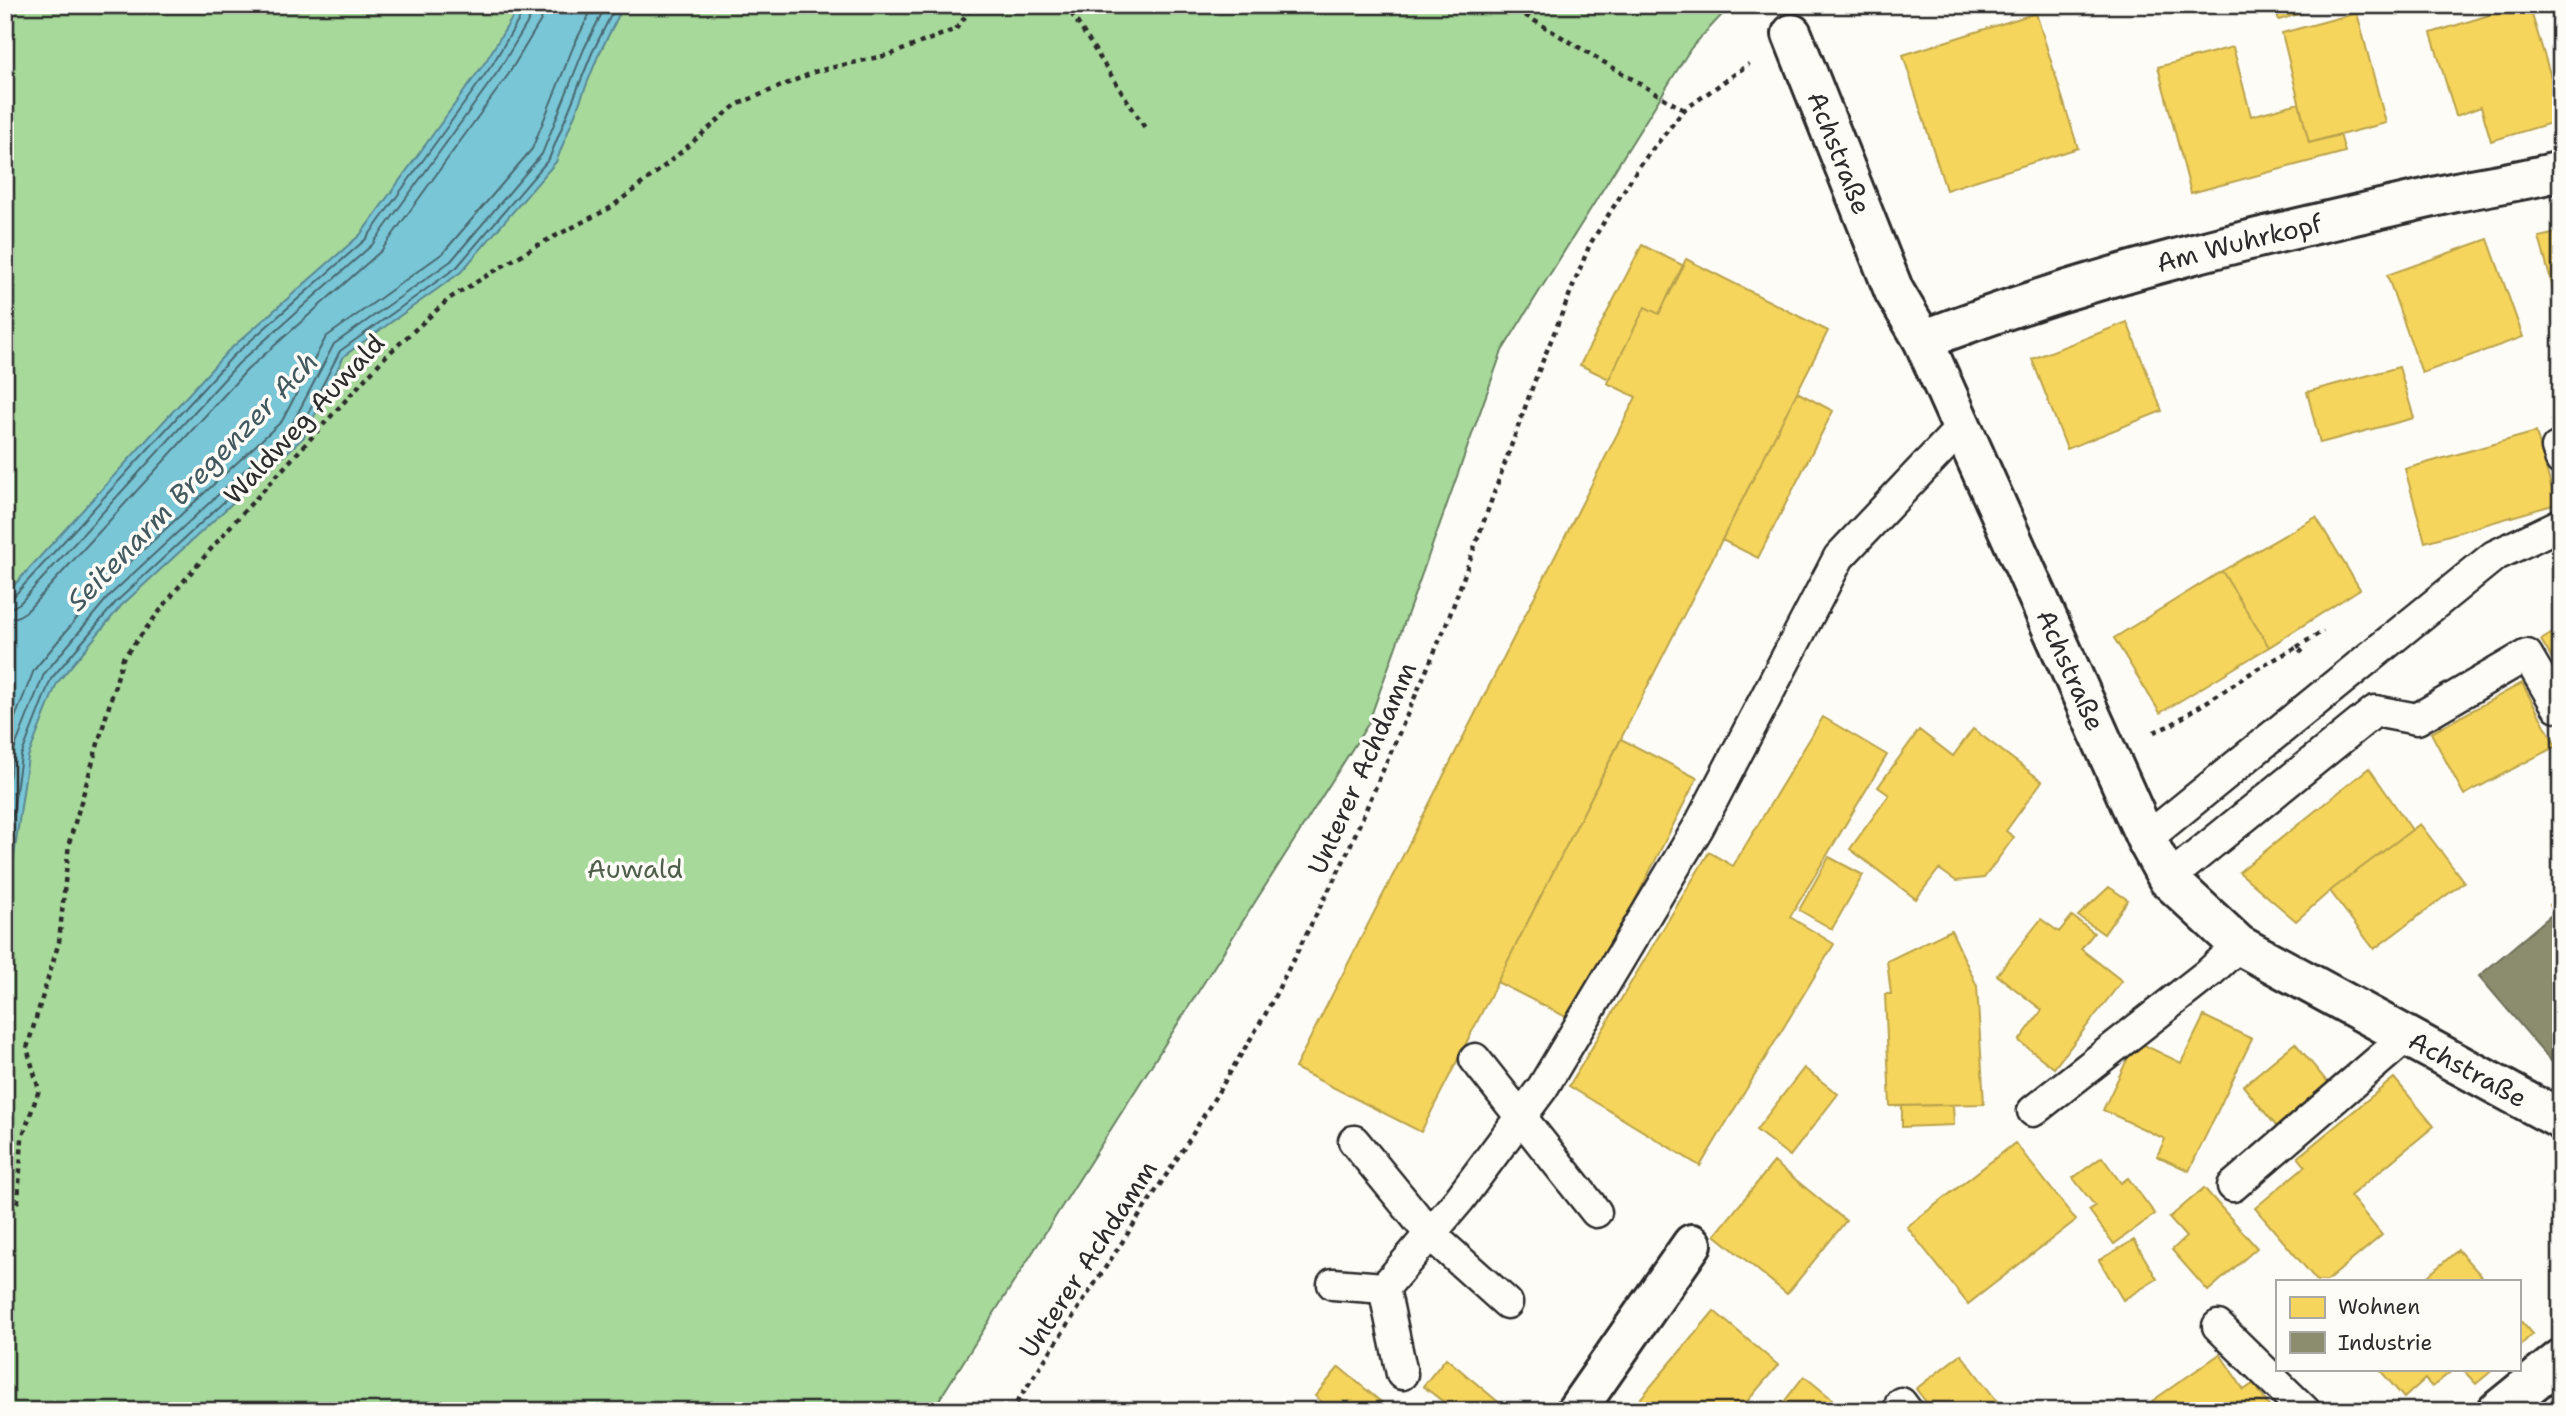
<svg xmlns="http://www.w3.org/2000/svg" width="2566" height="1416" font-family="'Shantell Sans',sans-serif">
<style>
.green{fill:#a7d99a;stroke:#698262;stroke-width:2}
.water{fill:#79c6d7;stroke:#5a8892;stroke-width:2}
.homes{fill:#f6d55c;stroke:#b9a24d;stroke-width:2}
.industry{fill:#8c8c6e;stroke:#6f6f5a;stroke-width:2}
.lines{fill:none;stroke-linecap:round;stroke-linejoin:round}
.shore{stroke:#4a6970;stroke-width:2}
.lane-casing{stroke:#2b2b2b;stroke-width:35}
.street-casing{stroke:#2b2b2b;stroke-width:44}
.path{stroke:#2b2b2b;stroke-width:4.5;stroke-dasharray:5 5;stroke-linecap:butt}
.lane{stroke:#fdfcf7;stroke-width:30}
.street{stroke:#fdfcf7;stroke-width:38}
.labels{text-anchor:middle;stroke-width:7;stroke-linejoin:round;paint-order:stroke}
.street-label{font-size:26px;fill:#2b2b2b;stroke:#fdfcf7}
.park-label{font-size:26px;fill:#505f4c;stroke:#fdfcf7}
.water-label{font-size:28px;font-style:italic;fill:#425a5f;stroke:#fdfcf7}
</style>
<rect width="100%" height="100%" fill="#fdfcf7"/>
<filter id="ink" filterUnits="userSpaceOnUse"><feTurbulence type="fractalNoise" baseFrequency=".0143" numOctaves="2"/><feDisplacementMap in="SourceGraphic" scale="14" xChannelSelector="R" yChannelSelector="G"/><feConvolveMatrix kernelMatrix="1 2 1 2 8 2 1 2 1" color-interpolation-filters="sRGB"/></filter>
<g filter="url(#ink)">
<path class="green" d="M5 5H1731L1691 48 1502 351 1368 724 932 1411H5Z"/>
<path class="water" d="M520 5H624L598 56 556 162 461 272 344 356 304 437 121 606 57 683 28 757 5 920V595L228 351 360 235 486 61Z"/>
<path class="homes" d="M2274 5H2327L2279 20Z
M2522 5H2529L2561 110V120L2491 141 2481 107 2456 116 2431 33Z
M2036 13 2078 148 1946 190 1903 55Z
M2357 13 2386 123 2309 143 2282 33Z
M2233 47 2251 116 2299 103 2309 143 2340 134 2345 152 2191 193 2158 67Z
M2561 232V318L2539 237Z
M2488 239 2523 337 2422 373 2387 275Z
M1642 245 1684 266 1659 314 1645 307 1609 379 1580 365Z
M1686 259 1828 331 1421 1132 1295 1068 1636 397 1607 383 1645 307 1659 314Z
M2127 322 2162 411 2067 449 2032 359Z
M2399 367 2414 418 2320 443 2307 392Z
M1797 392 1833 411 1758 558 1722 540Z
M2536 432 2556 504 2425 542 2405 469Z
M2316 517 2360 589 2269 647 2222 571Z
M2222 571 2269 647 2160 713 2114 638Z
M2561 628V673L2541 640Z
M2522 683 2556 746 2464 795 2431 733Z
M1823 717 1887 755 1790 917 1834 944 1700 1166 1569 1086 1709 852 1733 866Z
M1973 729 2042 781 2006 831 2014 837 1984 878 1956 881 1939 869 1916 899 1850 849 1889 795 1878 787 1919 730 1953 756Z
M1621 739 1697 778 1574 1021 1497 982Z
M2369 768 2412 830 2330 891 2296 921 2239 872Z
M2420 824 2464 882 2374 949 2330 891Z
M1829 857 1863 875 1832 929 1799 910Z
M2109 887 2128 900 2104 934 2078 916Z
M2561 895V919L2549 905Z
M2072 916 2094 933 2081 949 2122 981 2054 1068 2019 1041 2042 1010 1997 975 2041 919 2059 932Z
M1951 930 1977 986 1984 1104 1890 1106 1885 994H1891L1887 961Z
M2204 1016 2252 1039 2189 1171 2157 1156 2165 1139 2103 1110 2136 1041 2181 1063Z
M2295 1043 2329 1084 2277 1127 2243 1086Z
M1804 1068 1838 1094 1790 1156 1756 1130Z
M2394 1078 2434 1126 2350 1196 2382 1235 2327 1281H2317L2255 1208 2305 1166 2298 1157Z
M1953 1105 1954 1125 1902 1127V1106Z
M2015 1143 2076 1220 1968 1304 1907 1227Z
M2102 1157 2121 1183 2128 1178 2155 1214 2114 1244 2089 1210 2095 1206 2073 1178Z
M1774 1162 1846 1221 1787 1294 1715 1235Z
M2204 1188 2257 1248 2208 1291 2172 1250 2186 1237 2169 1218Z
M2134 1240 2157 1279 2123 1300 2099 1260Z
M2458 1250 2486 1281H2422Z
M1714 1311 1778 1365 1739 1411H1630Z
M2519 1319 2532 1334 2519 1347Z
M1961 1354 1997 1401 1985 1411H1933L1916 1389Z
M2220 1354 2244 1390 2254 1383 2272 1411H2158L2152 1401Z
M1446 1358 1509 1411H1441L1446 1404 1423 1386Z
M1339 1367 1392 1411H1332L1315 1396Z
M2379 1369H2454L2432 1387 2425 1379 2404 1398Z
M2462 1369H2494L2476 1384Z
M1804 1376 1837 1403 1830 1411H1777Z"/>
<path class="industry" d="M2555 912 2561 919V1065L2557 1068 2479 976Z"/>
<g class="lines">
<path class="shore" d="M5 599 13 597 233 356 366 239 492 65 524 11 525 5
M5 608 13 607 20 603 239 363 372 245 499 70 532 15 534 5
M5 619 17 617 27 611 247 370 381 251 508 75 541 20 545 5
M5 743 34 670 102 588 282 421 326 337 443 253 532 149 574 45 594 5
M5 805 13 752 44 674 109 596 290 428 334 344 451 261 542 154 584 49 606 5
M5 868 21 756 51 679 116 602 298 433 340 351 457 267 549 159 592 53 616 5"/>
<g class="lane-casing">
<path id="lane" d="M2557 448 2561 460
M2146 839 2494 556 2561 524
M2168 879 2375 711 2417 719 2527 655 2557 706
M1475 1059 1596 1212
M2033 1111 2210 972 2239 945
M1354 1141 1430 1234 1507 1303
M2233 1186 2407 1036
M1333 1284 1384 1288 1459 1200 1543 1087 1699 826 1839 557 1962 427
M1384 1288 1402 1374
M2218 1326 2305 1411
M1901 1403 1907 1411"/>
</g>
<g class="street-casing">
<g id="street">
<path id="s1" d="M1792 34 1894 291 1923 340 2146 839 2168 879 2239 945 2561 1120"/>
<path id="s2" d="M1923 340C2096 273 2276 232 2456 192 2491 185 2526 180 2561 171"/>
<path d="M1576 1411 1692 1244"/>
<path d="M2497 1411 2561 1359"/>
</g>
</g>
<path class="path" d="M1066 5 1147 131
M1508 5 1684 110
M2297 647 2323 631
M2154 732 2171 725 2257 669 2297 647 2304 654
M5 1219 18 1201 22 1138 39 1090 27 1048 59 942 69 843 123 658 177 589 228 529 386 356 450 298 536 246 610 208 661 169 736 105 817 71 892 54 956 29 974 5
M1011 1411 1186 1145 1265 1015 1344 860 1447 623 1535 380 1590 244 1640 165 1684 110 1749 64"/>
<use href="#lane" class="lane"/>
<use href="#street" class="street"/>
</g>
</g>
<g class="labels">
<g class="street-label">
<text dy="9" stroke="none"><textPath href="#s1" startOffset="128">Achstraße</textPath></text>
<text dy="9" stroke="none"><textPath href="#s2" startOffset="331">Am Wuhrkopf</textPath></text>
<text transform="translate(304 419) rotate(-47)" y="9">Waldweg Auwald</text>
<text dy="9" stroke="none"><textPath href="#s1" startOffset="695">Achstraße</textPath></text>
<text transform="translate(1362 768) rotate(-66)" y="9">Unterer Achdamm</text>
<text dy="9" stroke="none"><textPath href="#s1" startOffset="1283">Achstraße</textPath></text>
<text transform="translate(1088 1259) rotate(-57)" y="9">Unterer Achdamm</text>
</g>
<g class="park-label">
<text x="635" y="878">Auwald</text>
</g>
<g class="water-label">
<text transform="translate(192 481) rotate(-46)" y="10">Seitenarm Bregenzer Ach</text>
</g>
</g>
<rect width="2566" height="1416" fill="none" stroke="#fdfcf7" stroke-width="28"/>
<rect x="14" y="14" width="2538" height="1388" fill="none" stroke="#2b2b2b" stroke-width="2.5" filter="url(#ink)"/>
<rect x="2276" y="1280" width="245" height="91" fill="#fdfcf7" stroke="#a9a8a5" stroke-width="2"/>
<rect x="2290" y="1297" width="35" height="21" fill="#f6d55c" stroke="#a9a8a5" stroke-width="2"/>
<text x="2338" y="1314" font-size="21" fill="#2b2b2b">Wohnen</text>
<rect x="2290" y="1332" width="35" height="21" fill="#8c8c6e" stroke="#a9a8a5" stroke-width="2"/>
<text x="2338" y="1350" font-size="21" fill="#2b2b2b">Industrie</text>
</svg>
